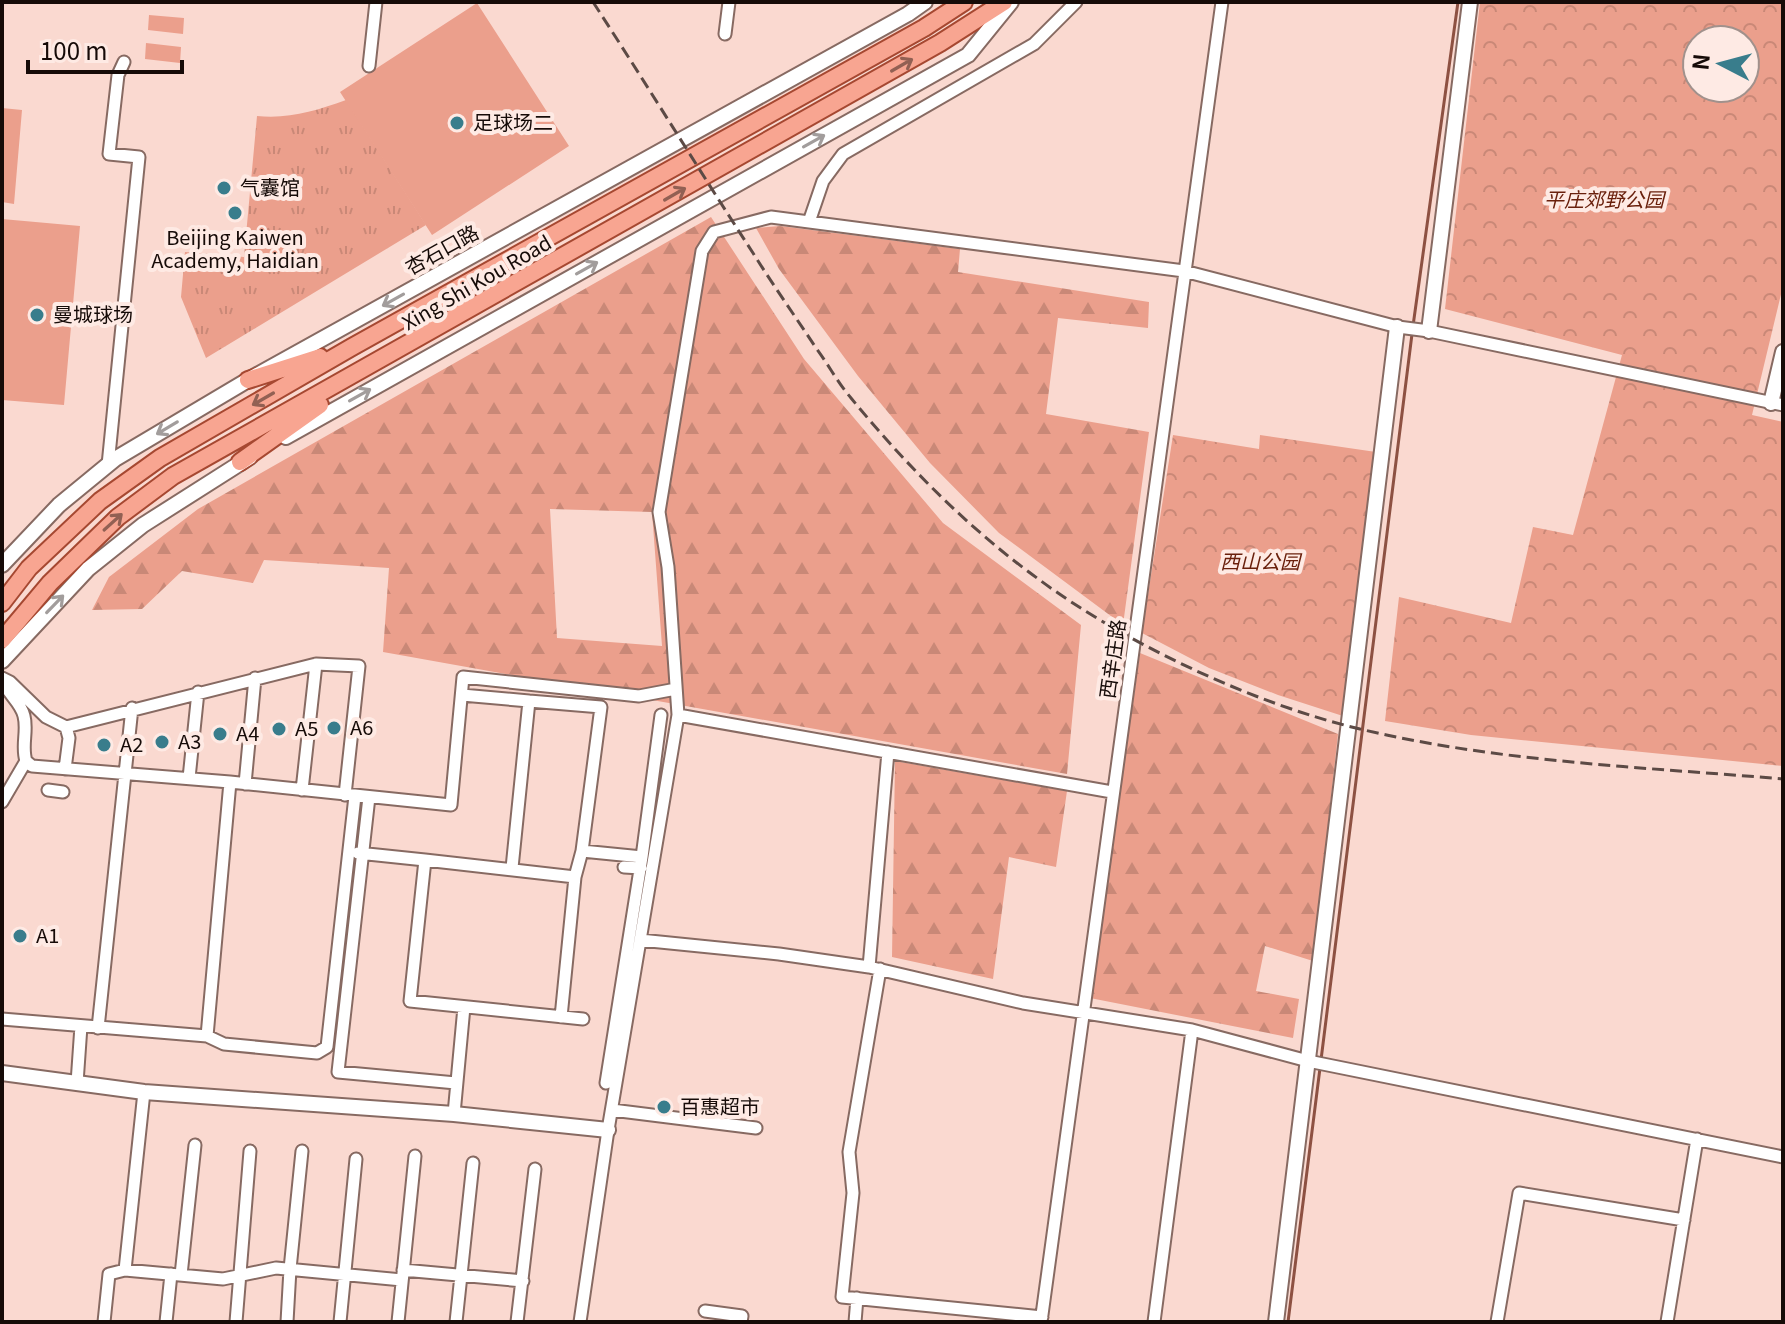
<svg xmlns="http://www.w3.org/2000/svg" width="1785" height="1324" font-family="Georgia,'Noto Sans SC',serif">
<style>
.grass{fill:url(#grass-tufts)}
.forest{fill:url(#forest-firs);fill-rule:evenodd}
.park{fill:url(#park-crowns);fill-rule:evenodd}
.garden{fill:#eb9f8c}
.lines{fill:none;stroke-linecap:round;stroke-linejoin:round}
.stream{stroke:#8d5142;stroke-width:3}
.street-casing{stroke:#876a62;stroke-width:15}
.secondary-casing{stroke:#876a62;stroke-width:18}
.primary-casing{stroke:#a64831;stroke-width:20}
.street{stroke:#fff;stroke-width:11}
.secondary{stroke:#fff;stroke-width:14}
.primary{stroke:#f8a591;stroke-width:16}
.rail{stroke:#5c4a45;stroke-width:3;stroke-dasharray:12 6;stroke-linecap:butt}
.oneway{stroke:#926053}
.oneway2{stroke:#a29d9c}
.poi-dot{fill:#397d8c;stroke:#feeae4;stroke-width:3}
.labels{text-anchor:middle;stroke-width:8;stroke-linejoin:round;paint-order:stroke}
.poi-label{font-size:20px;fill:#160b08;stroke:#feeae4;text-anchor:start}
.park-label{font-size:20px;font-style:italic;fill:#6a200c;stroke:#feeae4}
.street-label{font-size:20px;fill:#160b08;stroke:#feeae4}
</style>
<defs>
<pattern id="grass-tufts" width="24" height="20" patternUnits="userSpaceOnUse" patternTransform="scale(2)"><rect width="24" height="20" fill="#eb9f8c"/><path d="M3 7l-1-3M5 7V3M7 7l1-3M15 17l-1-3M17 17v-4M19 17l1-3" fill="none" stroke="#c98877"/></pattern>
<pattern id="forest-firs" width="22" height="20" patternUnits="userSpaceOnUse" patternTransform="scale(2)"><rect width="22" height="20" fill="#eb9f8c"/><path d="M5 1l3.5 6h-7zM16 11l3.5 6h-7z" fill="#c98877"/></pattern>
<pattern id="park-crowns" width="20" height="18" patternUnits="userSpaceOnUse" patternTransform="scale(2)"><rect width="20" height="18" fill="#eb9f8c"/><path d="M2 6a3 3 0 1 1 6 0M12 15a3 3 0 1 1 6 0" fill="none" stroke="#c98877"/></pattern>
</defs>
<rect width="100%" height="100%" fill="#fad9d0"/>
<path class="grass" d="M346 100 426 225 206 358 181 297 185 252 244 257 257 116C290 119 315 111 346 100Z"/>
<path class="forest" d="M711 217 804 359 943 523 1081 625 1067 774 383 652 389 568 264 560 253 583 182 571 142 609 92 610 109 577 198 509ZM550 509 652 512 662 646 557 638Z
M780 226 960 249 958 272 1149 302 1148 328 1058 318 1046 414 1149 432 1123 625 999 533 930 463 858 376 779 269 756 228Z
M1140 653 1338 734 1313 961 1265 946 1256 991 1299 999 1293 1038 1090 998Z
M895 761 1067 791 1056 867 1009 857 993 979 892 957Z"/>
<path class="park" d="M1480 2H1783V286L1752 415 1783 422V766L1471 735 1385 721 1399 597 1511 623 1533 527 1573 535 1622 355 1445 309ZM1697 40H1745V88H1697Z
M1173 435 1259 449 1260 435 1376 452 1346 717 1278 695 1209 668 1142 633Z"/>
<path class="garden" d="M477 3 569 146 432 235 340 92Z
M149 15 184 18 183 34 148 30Z
M146 43 181 47 180 63 145 59Z
M2 108 22 110 14 204 2 202Z
M2 219 80 226 64 405 2 400Z"/>
<g class="lines">
<path class="stream" d="M1413 326 1458 2
M1321 1060 1412 334
M1288 1322 1320 1068"/>
<g class="street-casing">
<path id="street" d="M725 34 729 2
M369 66 376 2
M809 222 823 181 843 154 1034 44 1076 2
M108 465 139 157 109 154 118 75 124 62
M316 664 359 666 345 795
M2 678 10 682 46 717 66 727 316 664 302 790
M462 695 529 701 512 868
M529 701 601 707 582 851 575 877
M678 715 1112 792
M26 761 32 766 230 782
M65 769 69 738 66 727
M189 778 198 692
M245 784 255 678
M48 790 63 792
M369 797 338 1072 456 1083
M2 802 26 761C21 746 28 731 24 716 21 702 6 693 2 678
M582 851 642 857 661 715
M358 853 425 860 410 1001 583 1019
M425 860 575 877 561 1017
M624 867 641 868
M640 940 779 954 869 967 1023 1003 1192 1030 1308 1061 1783 1157
M869 967 888 752
M880 969 849 1152 853 1193 842 1297 1042 1317
M2 1019 207 1036 224 1044 317 1053 327 1047 355 796
M98 1028 132 708
M207 1036 230 782 451 805 463 677 639 696 676 689
M77 1083 81 1026
M606 1083 642 857
M612 1110 756 1128
M454 1114 464 1007
M125 1270 144 1092
M403 1270 523 1281
M181 1275 195 1145
M705 1311 742 1316 741 1322
M104 1322 109 1274 125 1270 223 1279 276 1268 402 1280
M166 1322 171 1274
M236 1322 250 1151
M287 1322 290 1269 302 1151
M340 1322 356 1159
M398 1322 415 1156
M456 1322 473 1163
M517 1322 535 1169
M580 1322 608 1130 678 715 668 567 659 512 702 251 714 232 771 217 1184 271 1398 327 1429 331 1783 405
M855 1322 857 1298
M1041 1322 1222 2
M1154 1322 1192 1030
M1497 1322 1519 1193 1684 1220
M1667 1322 1697 1139"/>
</g>
<g class="secondary-casing">
<path id="secondary" d="M1429 331 1470 2
M1771 403 1783 352
M286 437 968 55 1011 2
M2 565 59 505 115 459 248 380 908 14 925 2
M2 661 88 569 143 525 250 457
M2 1073 144 1092 454 1114 608 1130
M1276 1322 1397 327"/>
</g>
<g class="primary-casing">
<path id="primary" d="M248 380 320 357
M240 462 320 405
M2 603 29 568 100 501 160 458 352 347 924 28 964 2
M2 640 50 583 118 517 173 476 940 43 1004 2"/>
</g>
<use href="#street" class="street"/>
<use href="#secondary" class="secondary"/>
<use href="#primary" class="primary"/>
<path class="rail" d="M593 2C647 85 699 170 753 253 773 285 795 316 816 348 828 364 838 383 851 398 905 464 968 528 1037 578 1124 643 1254 704 1360 729 1498 762 1642 767 1783 779"/>
</g>
<defs><path id="oneway-shaft" d="M-6 0H5M1.5-3L5.5 0L1.5 3" fill="none" stroke-width="1.6" stroke-linecap="round" stroke-linejoin="round" transform="scale(2)"/></defs>
<g class="oneway">
<use href="#oneway-shaft" transform="translate(902 65) rotate(-30)"/>
<use href="#oneway-shaft" transform="translate(675 194) rotate(-30)"/>
<use href="#oneway-shaft" transform="translate(263 399) rotate(150)"/>
<use href="#oneway-shaft" transform="translate(113 522) rotate(-42)"/>
</g>
<g class="oneway2">
<use href="#oneway-shaft" transform="translate(814 141) rotate(-29)"/>
<use href="#oneway-shaft" transform="translate(587 268) rotate(-29)"/>
<use href="#oneway-shaft" transform="translate(393 300) rotate(151)"/>
<use href="#oneway-shaft" transform="translate(360 395) rotate(-29)"/>
<use href="#oneway-shaft" transform="translate(167 428) rotate(149)"/>
<use href="#oneway-shaft" transform="translate(55 604) rotate(-46)"/>
</g>
<g class="poi-dot">
<circle cx="457" cy="123" r="8"/>
<circle cx="224" cy="188" r="8"/>
<circle cx="235" cy="213" r="8"/>
<circle cx="37" cy="315" r="8"/>
<circle cx="334" cy="728" r="8"/>
<circle cx="279" cy="729" r="8"/>
<circle cx="220" cy="734" r="8"/>
<circle cx="162" cy="742" r="8"/>
<circle cx="104" cy="745" r="8"/>
<circle cx="20" cy="936" r="8"/>
<circle cx="664" cy="1107" r="8"/>
</g>
<g class="labels">
<g class="poi-label">
<text x="473" y="130">足球场二</text>
<text x="240" y="195">气囊馆</text>
<text x="235" y="245" text-anchor="middle">Beijing Kaiwen<tspan x="235" dy="23">Academy, Haidian</tspan></text>
<text x="53" y="322">曼城球场</text>
<text x="350" y="735">A6</text>
<text x="295" y="736">A5</text>
<text x="236" y="741">A4</text>
<text x="178" y="749">A3</text>
<text x="120" y="752">A2</text>
<text x="36" y="943">A1</text>
<text x="680" y="1114">百惠超市</text>
</g>
<g class="park-label">
<text x="1604" y="207">平庄郊野公园</text>
<text x="1260" y="569">西山公园</text>
</g>
<g class="street-label">
<text transform="translate(442 250) rotate(-29)" y="7">杏石口路</text>
<text transform="translate(477 283) rotate(-30)" y="7">Xing Shi Kou Road</text>
<text transform="translate(1113 659) rotate(-82)" y="7">西辛庄路</text>
</g>
</g>
<rect width="1785" height="1324" fill="none" stroke="#160b08" stroke-width="8"/>
<g transform="translate(1721 64) rotate(276)"><circle r="38" fill="#feeae4" stroke="#a1918c" stroke-width="2"/>
<path d="M0-6L14 30L0 20L-14 30Z" fill="#397d8c"/>
<text y="-12" font-size="22" font-weight="bold" text-anchor="middle" fill="#160b08">N</text>
</g>
<path d="M28 60v12h154v-12" fill="none" stroke="#160b08" stroke-width="4"/>
<text x="40" y="60" font-size="24" fill="#160b08" stroke="#feeae4" stroke-width="6" paint-order="stroke">100 m</text>
</svg>
